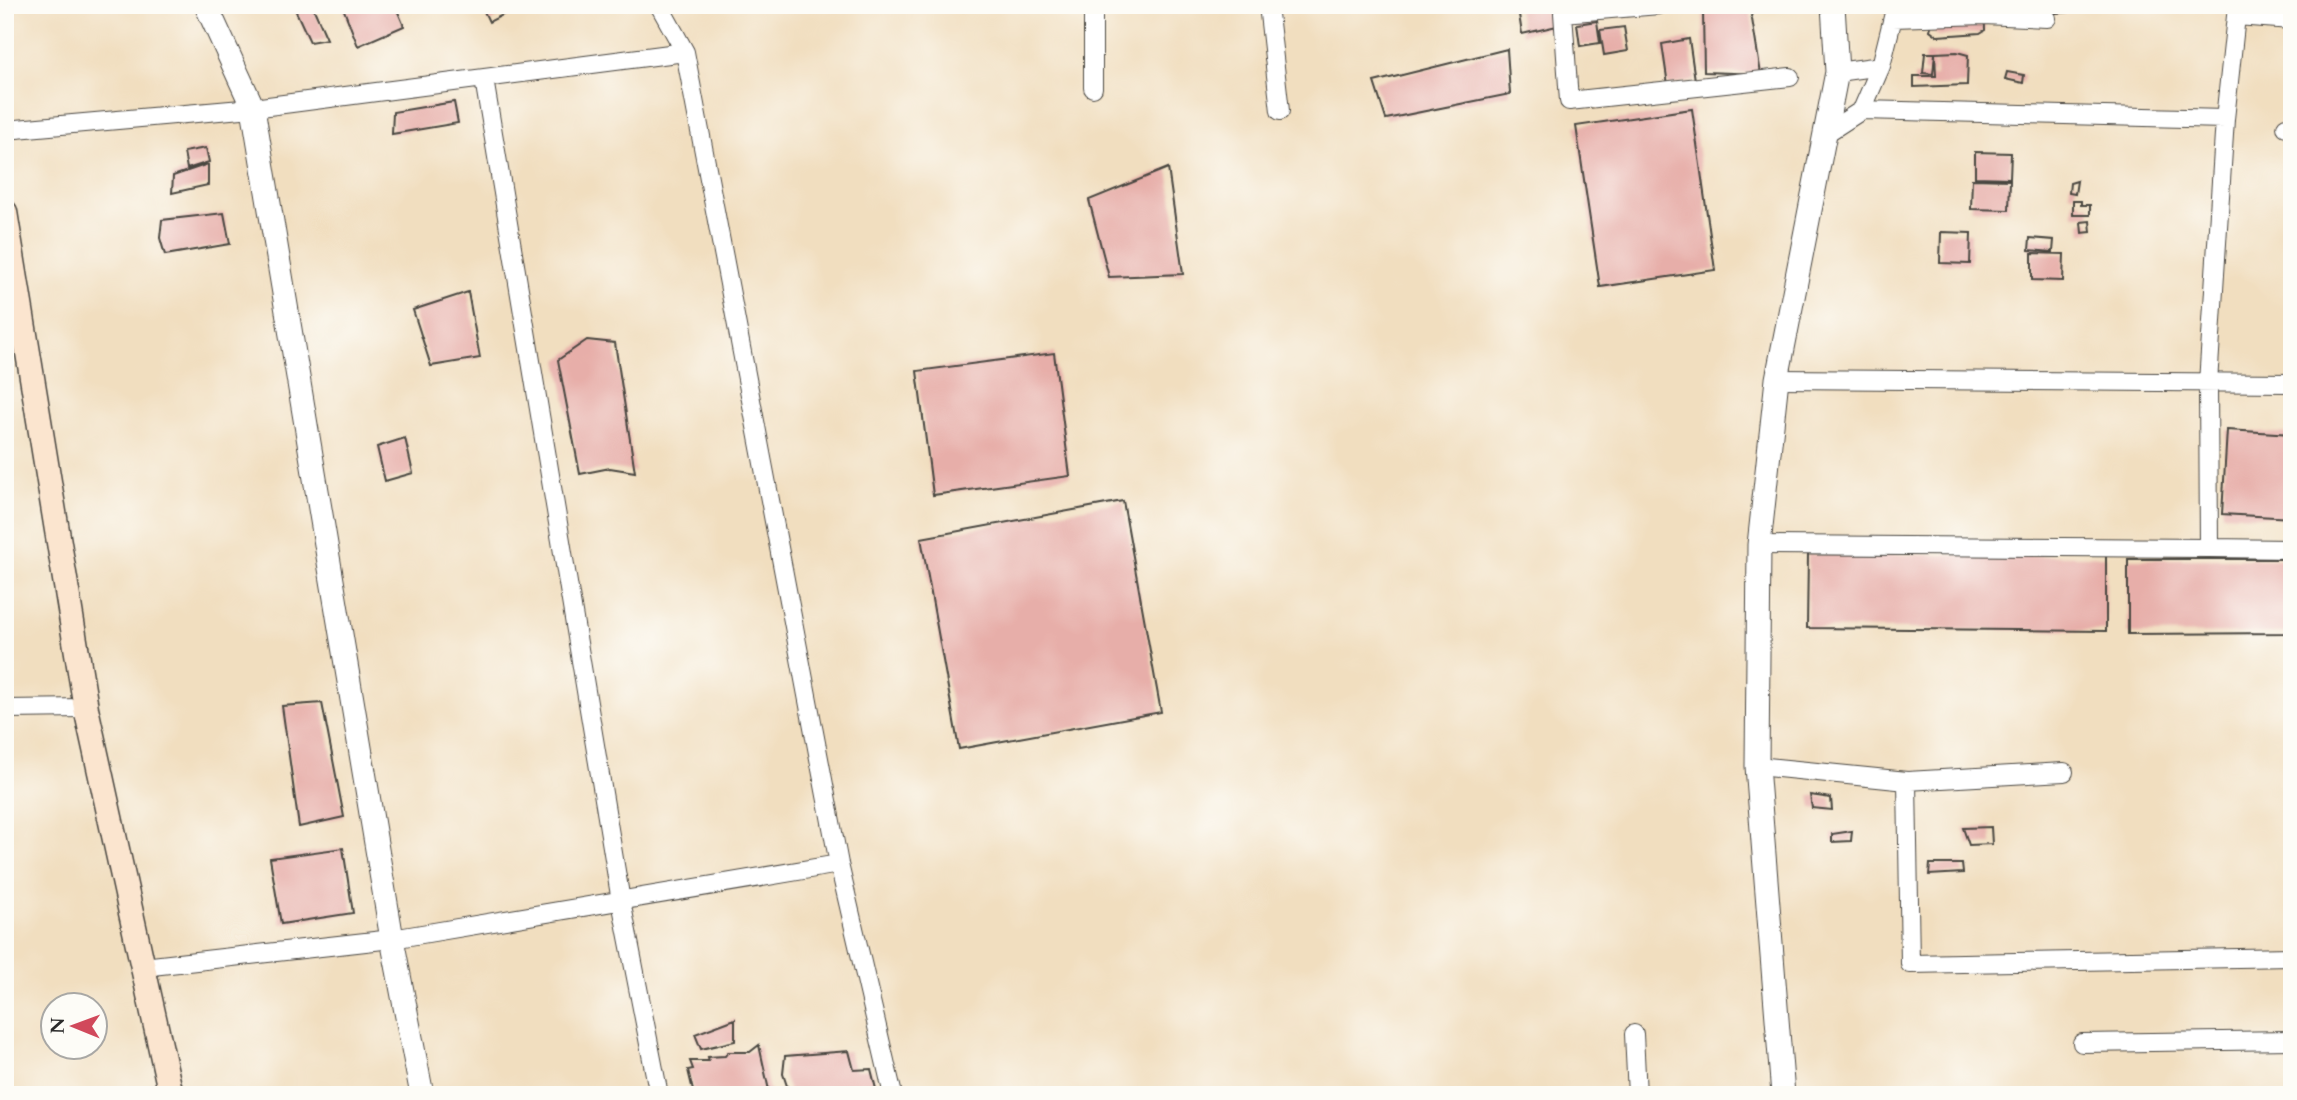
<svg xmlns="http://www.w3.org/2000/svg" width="2297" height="1100" font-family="Cardo,serif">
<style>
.building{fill:#e7aea9}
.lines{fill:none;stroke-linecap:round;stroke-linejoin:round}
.minor-casing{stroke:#494641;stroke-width:20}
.tertiary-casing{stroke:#494641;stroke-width:25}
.secondary-casing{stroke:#494641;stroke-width:27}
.minor{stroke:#fff;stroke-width:18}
.tertiary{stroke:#fff;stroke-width:23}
.secondary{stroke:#fbe5cf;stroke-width:24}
</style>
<rect width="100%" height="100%" fill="#fdfcf7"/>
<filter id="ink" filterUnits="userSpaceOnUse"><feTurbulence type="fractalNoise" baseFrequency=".0143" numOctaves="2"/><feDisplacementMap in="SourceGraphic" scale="14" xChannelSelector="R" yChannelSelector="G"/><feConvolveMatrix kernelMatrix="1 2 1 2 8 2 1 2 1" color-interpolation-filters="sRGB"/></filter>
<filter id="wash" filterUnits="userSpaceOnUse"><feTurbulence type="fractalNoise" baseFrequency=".00686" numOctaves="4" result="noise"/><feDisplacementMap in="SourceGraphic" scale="28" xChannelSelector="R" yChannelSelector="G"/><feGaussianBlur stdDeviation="1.57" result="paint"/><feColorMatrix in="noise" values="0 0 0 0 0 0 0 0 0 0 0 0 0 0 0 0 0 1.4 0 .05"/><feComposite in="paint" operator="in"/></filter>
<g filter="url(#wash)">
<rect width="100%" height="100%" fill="#f1debf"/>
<g id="blocks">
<path class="building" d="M293 5H312L327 39 310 42Z
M342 5H395L404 26 358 46Z
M481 5H522L489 22Z
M1959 5H1984L1985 30 1980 33 1938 36 1930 30 1933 18 1959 16Z
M2056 5H2069V12L2056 13Z
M1557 7V26L1522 34 1518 8Z
M1750 7 1761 74 1704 72 1703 11Z
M1597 21 1600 43 1580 46 1577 24Z
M1624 27 1628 51 1604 55 1600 30Z
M1689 39 1695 80 1668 85 1662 44Z
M1507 49 1510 94 1386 119 1374 82Z
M1957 52 1968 55 1967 85 1914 87V76H1936L1935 53Z
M1925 53H1935L1933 74 1923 73Z
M2007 72 2024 75 2023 83 2005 79Z
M454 102 458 123 392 134 393 112Z
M1692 109 1715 270 1600 287 1576 126Z
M206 148 209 162 187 169 184 152Z
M1975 152 2011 153 2010 178 1975 177Z
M208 164V185L172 193 173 176Z
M1168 168 1183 274 1109 277 1089 200Z
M1972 179 2010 180 2009 210 1971 209Z
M2077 181 2075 194 2069 193 2070 183Z
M2073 201H2081V205H2090V215H2073Z
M224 213 230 244 165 255 160 238 162 220Z
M2090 221 2091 232 2082 233 2081 222Z
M1941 232 1971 233 1970 264 1940 263Z
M2030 238 2054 240 2053 252 2029 250Z
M2032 253 2064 254 2063 281 2032 280Z
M468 292 480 358 431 366 413 310Z
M587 340 615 343 635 472 610 468 580 474 558 360Z
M1054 353 1070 476 933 495 917 371Z
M2227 430 2292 434V518L2222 514Z
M405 438 413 473 385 481 377 447Z
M1123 501 1161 712 959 749 921 538Z
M1808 554 2106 556V631L1807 628Z
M2128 559H2292V633L2128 634Z
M322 703 344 817 299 827 282 706Z
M1810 795 1831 798 1832 810 1812 808Z
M1991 827 1992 844 1969 845 1963 828Z
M1852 831 1851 841 1832 842V834Z
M343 848 353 913 281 924 270 858Z
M1930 864H1962L1963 873 1929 875Z
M735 1019V1041L701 1049 695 1034Z
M759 1045 770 1095H694L688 1070 693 1069 690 1061H709L708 1057 725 1056 728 1052H750Z
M849 1051 854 1070 871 1069 876 1089 789 1092 783 1074 785 1056Z"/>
</g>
</g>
<g filter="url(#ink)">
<use href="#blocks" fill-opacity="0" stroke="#494641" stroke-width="2"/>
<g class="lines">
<g class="minor-casing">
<path id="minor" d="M659 5 685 52 839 864 893 1095
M1093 5V88
M1268 5 1280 111
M1659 5 1563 13 1569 101 1790 77
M1893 18 1984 15 2047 18
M2292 20 2236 16 2225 119 2208 383 2209 548 2292 549
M1837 72 1881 66 1896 5
M484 79 621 901 659 1095
M1862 110 1881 66
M2286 127H2292
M5 130 253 108 685 52
M1825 134 1862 110 2225 119
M1777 379 2292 383
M1759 545 2209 548
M5 709 86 708
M1757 766 1907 781 2064 772
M1907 781 1910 964 2292 957
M143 967 392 939 839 864
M1634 1034 1637 1095
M2082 1043 2292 1040"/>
</g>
<g class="tertiary-casing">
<path id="tertiary" d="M206 5 253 108 392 939 422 1095
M1783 1095 1757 766 1759 545 1777 379 1837 72 1833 5"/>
</g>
<g class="secondary-casing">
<path id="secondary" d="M5 212 86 708 171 1095"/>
</g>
<use href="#minor" class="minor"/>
<use href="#tertiary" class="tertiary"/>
<use href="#secondary" class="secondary"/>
</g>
</g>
<rect width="2297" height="1100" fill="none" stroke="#fdfcf7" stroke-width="28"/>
<g transform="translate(74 1026) rotate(271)"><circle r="33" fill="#fdfcf7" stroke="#a9a8a5" stroke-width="2"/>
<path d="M0-5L12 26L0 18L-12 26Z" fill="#d1495b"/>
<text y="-10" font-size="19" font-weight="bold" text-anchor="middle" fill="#2b2b2b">N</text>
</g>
</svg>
